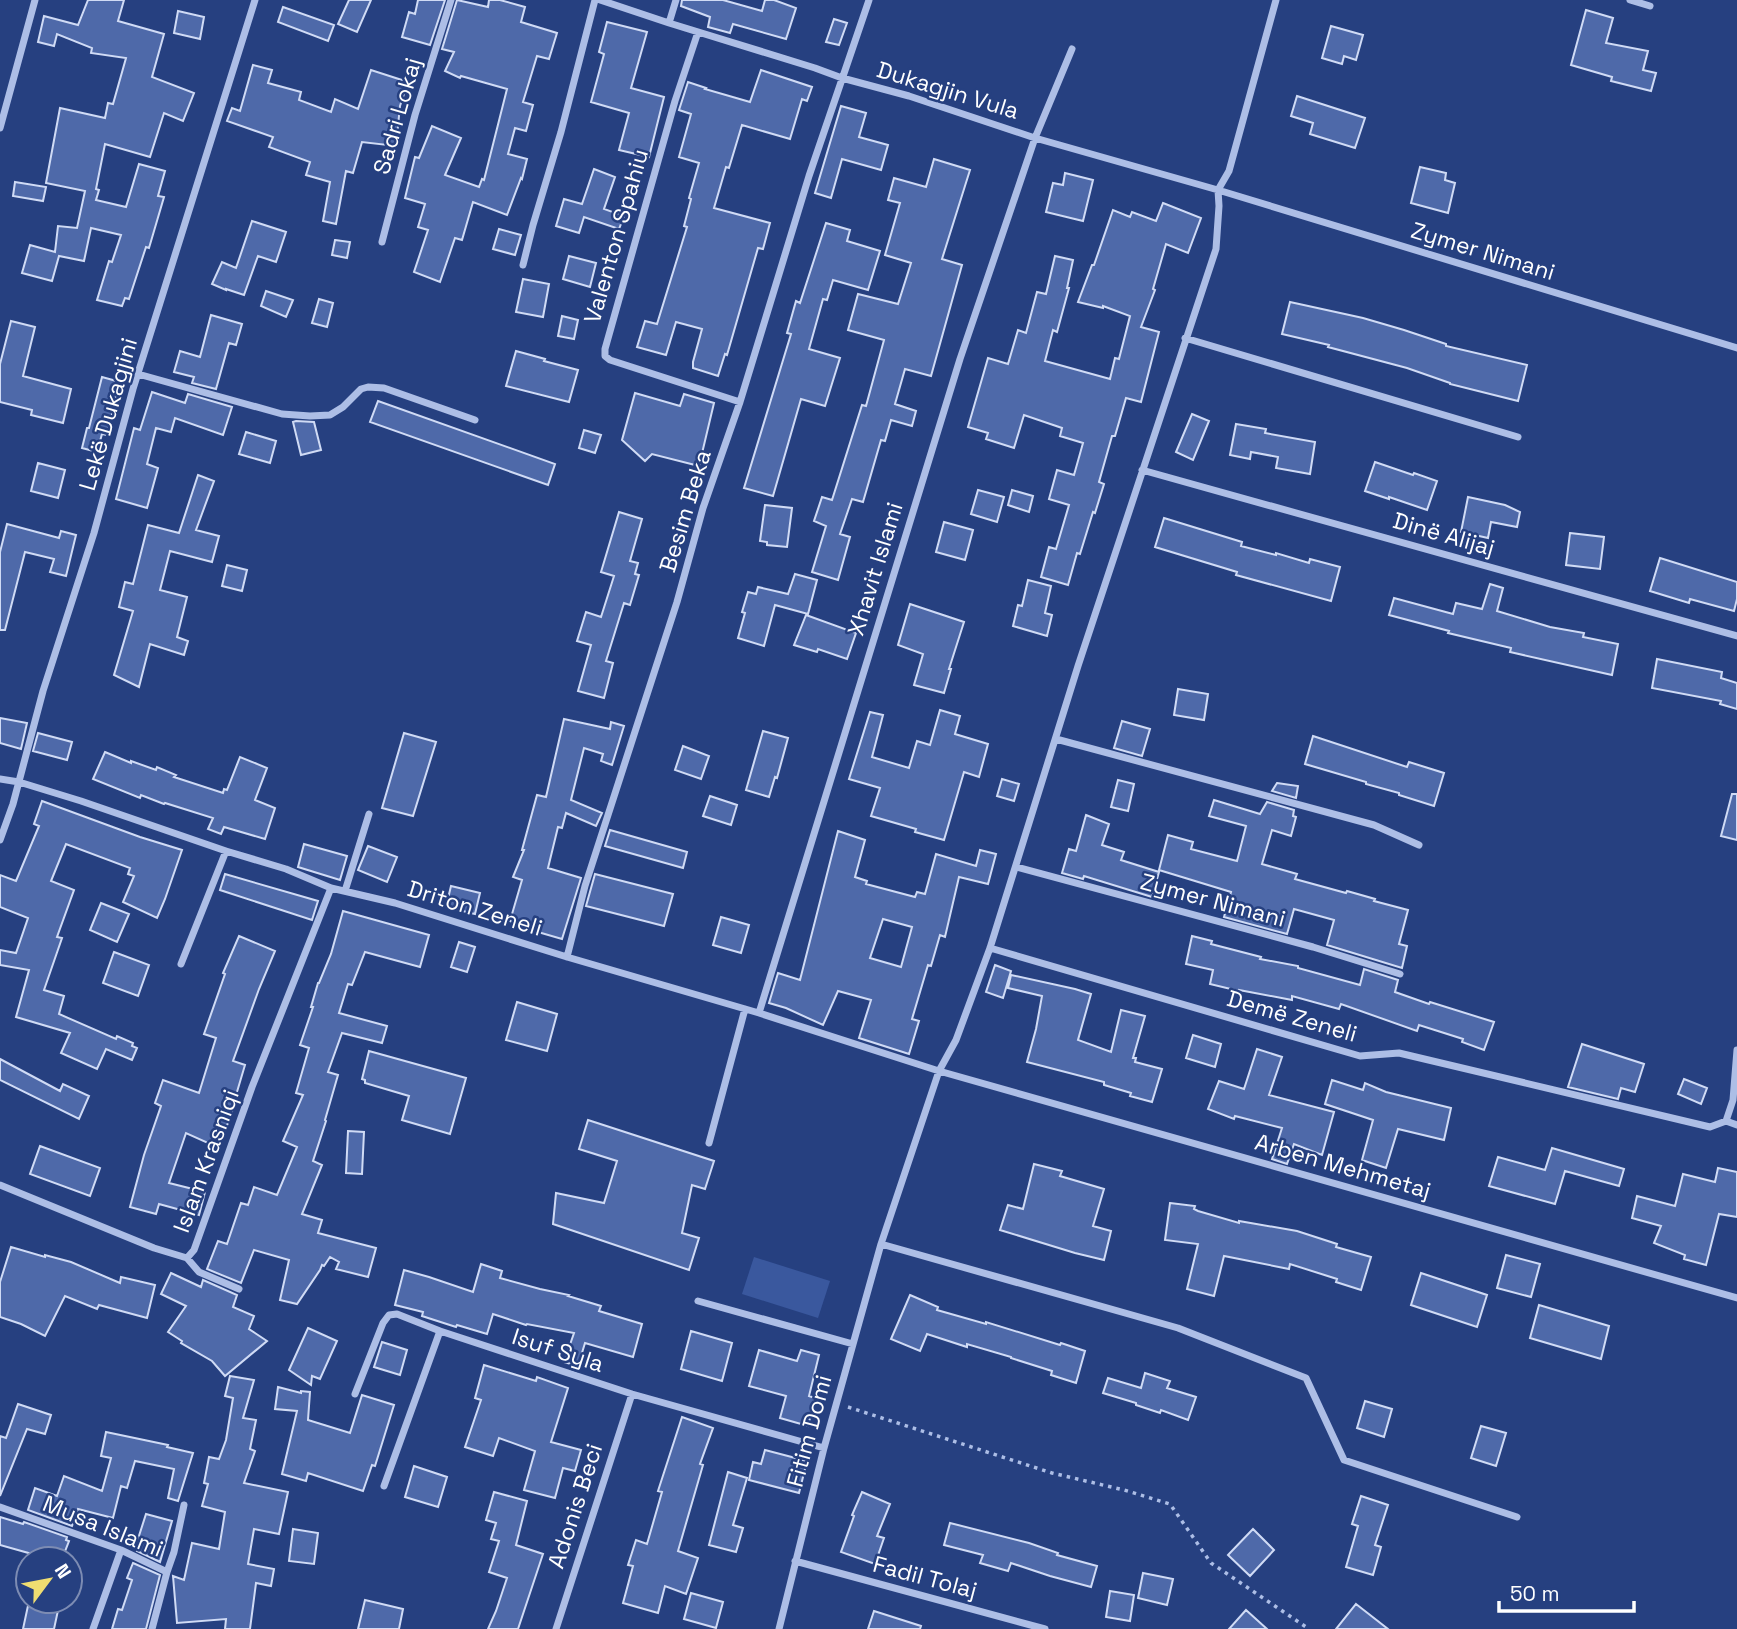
<svg xmlns="http://www.w3.org/2000/svg" width="1737" height="1629" font-family="'Space Grotesk',sans-serif">
<style>
.green{fill:#3a589e}
.building{fill:#4e69a9;stroke:#d0dbf5;stroke-width:2;fill-rule:evenodd}
.lines{fill:none;stroke-linecap:round;stroke-linejoin:round}
.path{stroke:#adbee6;stroke-width:3.5;stroke-dasharray:3.5 5;stroke-linecap:butt}
.minor{stroke:#adbee6;stroke-width:7}
.labels{text-anchor:middle;stroke-width:5;stroke-linejoin:round;paint-order:stroke}
.street-label{font-size:23px;fill:#fff;stroke:#264080}
</style>
<rect width="100%" height="100%" fill="#264080"/>
<path class="green" d="M754 1257 830 1281 818 1318 742 1294Z"/>
<path class="building" d="M88 0H124L118 21 164 34 152 77 194 93 183 121 164 113 150 157 105 144 96 189 99 190 96 200 126 207 139 164 165 171 158 196 164 197 149 248 146 247 129 299 125 298 122 306 97 300 109 261 112 262 121 235 91 228 84 261 59 256 52 281 22 273 30 245 55 252 58 226 77 228 85 191 46 183 60 108 105 118 108 103 113 104 126 58 91 53 92 48 57 34 54 46 38 42 44 16 78 25Z
M349 0H371L357 32 338 24Z
M418 0H445L430 45 402 37 409 12 415 14Z
M457 0 488 7 489 0H500L525 7 521 22 557 33 549 59 537 56 523 102 533 105 526 131 515 128 508 154 527 159 522 179 521 178 507 215 473 202 462 240 455 238 440 282 414 272 428 230 418 227 425 204 405 198 415 157 419 158 432 126 461 138 445 175 479 187 482 179 484 180 507 89 461 76 460 78 445 71 454 52 442 49Z
M682 0H723L762 11 765 0H774L796 8 786 39 733 24 730 33 708 27 710 17 681 6Z
M283 7 334 25 328 41 278 22Z
M1586 10 1613 18 1606 43 1648 51 1643 70 1656 73 1651 91 1611 81 1612 77 1571 65Z
M178 11 204 17 200 39 174 33Z
M834 19 847 23 839 45 826 42Z
M607 22 647 32 631 88 664 97 649 157 619 150 629 113 591 102 604 54 599 52Z
M1331 26 1363 35 1356 60 1344 56 1342 64 1322 58Z
M253 65 272 70 268 83 301 92 299 100 331 112 335 99 358 109 371 70 408 82 400 106 396 146 362 142 353 173 346 171 336 224 323 221 330 182 306 175 310 162 269 147 273 137 227 121 232 108 240 111Z
M761 70 812 87 807 101 802 99 790 139 742 125 729 168 726 167 714 208 770 223 763 249 758 248 727 355 725 354 718 376 693 368V362L702 329 676 322 666 355 637 347 645 321 657 324 687 227 684 226 691 199 689 198 699 163 679 157 691 114 679 110 688 82 706 88 705 89 750 102Z
M1297 96 1365 118 1355 148 1310 134 1313 123 1291 116Z
M841 106 866 113 859 137 888 145 881 170 842 159 831 198 815 193Z
M934 159 970 170 942 259 962 265 931 376 905 369 895 404 916 411 912 426 891 420 885 441 881 440 863 502 852 499 840 534 850 537 838 580 812 572 826 526 814 521 822 497 832 500 862 405 866 406 884 340 848 330 858 294 898 304 911 263 885 255 900 203 888 200 894 178 926 187Z
M1420 167 1446 173 1445 180 1455 183 1448 213 1411 203Z
M594 169 615 177 604 209 624 216 619 229 584 217 579 233 556 226 564 199 582 204Z
M1065 173 1093 180 1083 221 1046 212 1053 183 1063 185Z
M15 182 46 187 43 201 13 196Z
M1163 203 1201 218 1188 253 1166 244 1153 289 1155 290 1141 327 1159 332 1141 402 1126 398 1115 436H1112L1099 482 1104 484 1095 513 1093 512 1080 554 1077 553 1068 585 1041 577 1049 547 1056 549 1069 505 1049 499 1057 470 1074 475 1083 443 1060 436 1062 428 1024 415 1014 448 986 439 988 433 968 427 988 358 1008 364 1018 330 1026 333 1037 292 1046 294 1055 256 1073 260 1067 288H1069L1057 332 1053 330 1045 361 1110 379 1115 358 1119 359 1130 316 1103 306V308L1078 302 1092 265H1094L1113 210 1130 217 1132 212 1156 221Z
M252 221 286 232 276 262 258 256 244 295 226 289V290L212 284 222 262 236 268Z
M826 223 850 230 847 241 880 251 868 290 833 280 827 300 823 299 809 349 840 358 825 406 801 399 773 496 744 488 791 334 787 333 796 301 800 303Z
M499 229 521 235 515 255 493 249Z
M335 240 350 242 347 258 332 255Z
M569 256 596 263 590 287 563 279Z
M523 279 549 284 543 317 516 312Z
M266 291 293 300 286 317 261 306Z
M319 299 333 303 327 327 312 323Z
M1290 302 1363 318 1404 330 1446 344V346L1527 365 1518 401 1450 384V383L1407 368 1328 347 1329 345 1282 334Z
M211 315 242 324 236 345 229 343 216 389 192 383 194 377 174 372 180 351 200 357Z
M562 316 578 320 574 339 558 336Z
M11 321 35 327 23 376 71 389 63 423 31 415 32 410 0 402V364Z
M516 351 545 359 544 361 578 370 569 402 506 386Z
M102 377 120 382 107 435 102 434 97 452 82 448 87 428H89Z
M152 392 185 403 188 394 232 407 223 435 175 418 171 432 156 428 147 464 158 468 147 508 116 499 134 428 140 430Z
M635 393 680 406 684 394 714 403 699 466 652 454 645 461 622 440Z
M378 401 555 464 548 485 370 422Z
M1192 414 1209 421 1193 460 1176 452Z
M296 421 314 422 321 450 301 455 293 422Z
M1236 424 1266 429 1265 433 1315 442 1310 474 1276 468 1278 457 1251 452 1250 459 1230 455Z
M584 430 601 435 595 453 579 448Z
M246 432 276 441 270 463 239 454Z
M1375 462 1413 475 1414 473 1437 481 1427 510 1389 497V499L1365 491Z
M38 463 65 470 58 498 31 491Z
M198 475 214 481 196 530 219 536 212 562 170 551 160 590 187 597 177 637 188 641 184 655 150 644 139 687 114 675 133 611 119 607 125 582 133 584 148 525 179 533Z
M978 490 1004 497 997 522 971 514Z
M1012 490 1033 496 1029 512 1008 505Z
M1468 497 1505 505 1520 512 1517 527 1491 522 1488 538 1461 532Z
M765 505 792 508 787 547 767 545V542L760 541Z
M619 512 642 519 630 561 638 563 635 574 639 575 630 605 624 603 606 661 613 663 604 698 578 691 591 645 577 641 586 612 601 617 614 576 601 572Z
M1164 518 1242 542 1241 546 1276 555V553L1309 563 1310 559 1340 567 1331 601 1236 575 1237 572 1155 547Z
M944 522 973 530 965 560 936 552Z
M7 524 59 538 61 531 76 535 66 576 50 572 54 559 25 552 5 630H0V552Z
M1570 533 1604 537 1600 569 1566 565Z
M1660 558 1737 582V599L1734 611 1690 599 1689 603 1650 591Z
M227 565 247 570 242 591 222 586Z
M795 574 817 580 808 614 775 605 764 646 738 638 745 613 742 612 748 592 756 594 758 587 788 594Z
M1028 580 1051 586 1045 613 1052 615 1047 636 1013 626 1018 605 1022 606Z
M1490 584 1503 588 1497 611 1550 627 1584 633 1583 637 1618 644 1612 675 1510 652 1511 648 1448 633 1449 631 1389 615 1394 598 1453 614 1456 603 1482 609Z
M910 604 964 622 949 669H951L944 693 914 685 923 654 898 645Z
M806 615 856 633 847 659 818 649 817 652 794 645Z
M1657 659 1722 672 1721 678 1737 683V709L1720 704 1721 701 1652 688Z
M1178 689 1208 694 1204 720 1174 715Z
M940 710 960 716 955 734 988 744 979 777 964 772 944 840 915 832 916 829 871 816 880 788 849 779 870 712 883 715 872 757 909 768 917 741 930 745Z
M0 718 27 723 21 749 0 743Z
M564 719 610 729 611 722 624 726 612 765 601 761 603 754 584 748 571 800 602 813 596 826 566 813 562 828 558 827 548 868 581 878 562 939 531 930V928L510 921 522 880 513 877 524 850H522L537 795 546 797Z
M1122 721 1150 729 1142 756 1114 748Z
M763 731 788 738 777 778 775 777 769 797 746 790Z
M38 733 72 742 67 760 33 751Z
M404 733 436 742 413 816 382 808Z
M1313 736 1407 767 1409 762 1444 773 1434 806 1399 795V793L1366 784V782L1305 764Z
M683 746 709 756 701 779 675 770Z
M105 752 131 763V761L156 770 157 767 176 775 174 777 223 793 224 789 227 790 240 757 267 768 255 800 275 808 265 839 224 827 221 834 208 829 213 818 165 803 164 804 141 795 140 798 93 779Z
M1002 779 1019 784 1014 801 997 796Z
M1118 780 1134 784 1128 811 1111 807Z
M1277 783 1298 786 1296 798 1272 791Z
M1732 794H1737V840L1721 836Z
M710 796 737 805 731 825 703 816Z
M1214 800 1260 814 1267 802 1294 810 1293 816 1296 817 1291 836 1272 830 1262 864 1297 874 1295 879 1346 893 1347 891 1375 899 1374 901 1408 910 1399 944 1407 946 1402 968 1327 945 1334 920 1294 909 1287 934 1224 917 1231 892 1159 870 1168 835 1193 842 1191 849 1237 861 1246 826 1209 816Z
M42 801 140 837 182 850 165 899 157 918 123 902 134 876 128 874 130 868 66 844 51 881 74 890 57 937 62 938 44 990 64 996 59 1014 116 1039 117 1036 133 1043 132 1046 137 1048 132 1060 106 1049 97 1069 61 1053 70 1033 16 1017 29 970 0 965V950L16 953 28 918 0 907V875L16 881 39 826 34 824Z
M1086 815 1109 824 1102 845 1124 852 1121 860 1159 872 1152 897 1084 876 1083 879 1062 873 1069 849 1076 851Z
M610 830 687 852 683 868 605 846Z
M838 831 865 840 855 877 867 881 866 884 915 897 917 892 925 894 936 854 976 866 980 850 996 854 988 884 959 877 945 937 940 935 931 966 928 965 912 1019 919 1021 909 1054 859 1038 871 1000 838 991 823 1025 786 1008 769 1003 778 973 800 980ZM883 919 912 927 901 967 870 958Z
M304 844 347 856 340 880 298 867Z
M368 846 397 857 387 882 358 870Z
M225 874 318 901 312 920 220 890Z
M595 874 673 894 664 926 586 906Z
M451 886 480 893 475 914 446 907Z
M101 903 129 914 117 942 90 930Z
M343 911 429 935 420 967 365 952 352 985 348 984 339 1013 387 1026 382 1043 342 1033 328 1072 338 1075 325 1120 326 1121 313 1161 322 1165 302 1214 322 1220 318 1233 376 1248 368 1277 336 1269 339 1262 330 1257 324 1266 322 1265 320 1270 297 1304 280 1300 289 1260 254 1250 241 1283 207 1269 218 1241 227 1244 241 1203 248 1205 254 1187 277 1195 297 1147 283 1141 303 1095 296 1093 309 1048 300 1045 313 1007H311L318 983H319L331 954Z
M721 917 749 925 741 953 713 945Z
M239 936 275 951 259 989 233 1061 245 1065 234 1102 235 1103 219 1148 186 1133 169 1183 205 1192 199 1215 159 1204 156 1214 130 1207 144 1155 161 1106 155 1103 163 1080 199 1093 216 1038 204 1034 225 974 223 973Z
M1192 936 1212 941 1211 944 1261 957 1260 959 1298 966V968L1360 985 1364 969 1398 980 1395 992 1429 1004 1430 1002 1494 1022 1484 1050 1462 1042 1463 1039 1419 1025 1417 1031 1341 1004 1339 1009 1292 996V1000L1239 990V991L1210 984 1213 970 1186 964Z
M459 942 475 947 467 972 451 967Z
M114 952 149 965 138 996 103 983Z
M995 965 1011 971 1003 998 986 992Z
M1011 975 1075 989 1091 994 1078 1040 1111 1052 1121 1010 1145 1016 1133 1058H1136L1135 1062 1162 1069 1152 1102 1130 1096 1131 1093 1104 1085V1082L1027 1062 1036 1029 1042 996 1008 988Z
M517 1002 557 1014 547 1051 506 1040Z
M1193 1035 1221 1044 1215 1067 1186 1058Z
M1582 1044 1644 1064 1635 1092 1621 1088 1618 1099 1568 1087Z
M1257 1049 1282 1057 1269 1095 1334 1112 1322 1155 1294 1144 1287 1164 1272 1159 1282 1128 1235 1116 1234 1119 1208 1109 1219 1081 1244 1089Z
M369 1051 466 1078 450 1134 402 1120 409 1096 365 1083V1080L362 1079Z
M0 1059 60 1091 63 1084 89 1096 79 1119 0 1080Z
M1684 1079 1707 1088 1701 1104 1678 1094Z
M1332 1080 1363 1090 1365 1083 1386 1092 1451 1108 1444 1140 1398 1129 1386 1168 1362 1160 1373 1120 1325 1104Z
M588 1120 714 1161 705 1189 692 1185 682 1233 699 1238 689 1270 553 1224 556 1193 604 1203 617 1161 579 1149Z
M348 1131 364 1132 362 1174 346 1173Z
M40 1146 100 1168 90 1196 30 1174Z
M1552 1148 1624 1169 1619 1186 1565 1171 1555 1204 1489 1186 1498 1157 1545 1170Z
M1034 1164 1062 1171 1060 1176 1104 1189 1093 1226 1111 1231 1104 1260 1075 1253 1000 1230 1008 1205 1023 1209Z
M1718 1168 1737 1172V1217L1719 1214 1706 1265 1684 1259 1685 1255 1654 1243 1661 1226 1632 1218 1637 1196 1675 1206 1683 1174 1715 1182Z
M1170 1203 1195 1206 1194 1209 1198 1211 1239 1223V1221L1297 1231 1337 1244 1336 1247 1371 1257 1361 1290 1336 1282 1337 1279 1290 1264 1289 1269 1224 1256 1214 1296 1187 1289 1198 1244 1165 1240Z
M11 1247 45 1257V1255L71 1262 120 1283 121 1277 155 1285 147 1318 99 1305 97 1309 65 1296 45 1336 21 1324 0 1317V1282Z
M1506 1255 1540 1264 1531 1297 1497 1288Z
M481 1264 502 1271 500 1278 540 1289 569 1295 568 1296 601 1306 599 1311 642 1324 633 1357 585 1343 578 1366 564 1362 574 1333 527 1324 526 1325 493 1314 487 1334 457 1325 456 1327 422 1316 423 1312 395 1305 404 1270 429 1277 473 1292Z
M171 1273 201 1287 203 1280 237 1295 233 1307 254 1316 249 1329 267 1341 225 1376 212 1361 181 1343 182 1341 168 1332 186 1306 161 1294Z
M1421 1273 1487 1295 1477 1327 1411 1305Z
M910 1295 938 1307 937 1310 986 1324V1322L1060 1345 1061 1343 1085 1351 1076 1383 1051 1375 1052 1371 1011 1358V1357L967 1344V1347L927 1334 920 1351 891 1339Z
M1539 1305 1609 1326 1601 1359 1530 1338Z
M308 1328 337 1341 320 1379 312 1376 311 1385 289 1370Z
M691 1331 732 1343 722 1381 681 1369Z
M382 1342 407 1350 400 1375 374 1367Z
M759 1350 797 1361 801 1350 819 1355 809 1396 815 1398 808 1426 780 1418 786 1396 749 1386Z
M484 1365 536 1381 537 1377 568 1388 551 1442 581 1450 575 1471 563 1468 555 1498 524 1490 535 1451 499 1438 493 1456 465 1447 481 1400 475 1398Z
M1145 1373 1170 1381 1167 1388 1196 1397 1188 1420 1161 1410 1160 1413 1136 1405V1403L1103 1393 1108 1378 1141 1388Z
M230 1376 254 1380 243 1418 256 1420 250 1449 255 1451 244 1483 288 1492 279 1534 254 1529 248 1564 274 1569 271 1586 256 1583 250 1629H225L226 1619 177 1623 173 1576 184 1580 192 1543 219 1549 225 1512 202 1506 208 1484 204 1483 209 1457 219 1459 226 1440 233 1398 225 1396Z
M278 1387 301 1393V1391L310 1392 308 1420 350 1433 362 1395 394 1405 375 1466 372 1465 363 1491 308 1473 306 1481 282 1474 297 1411 275 1409Z
M1365 1401 1392 1409 1384 1437 1357 1428Z
M18 1404 51 1415 45 1434 27 1429 0 1496V1436L6 1438Z
M682 1417 713 1428 700 1464 703 1465 678 1551 698 1558 686 1594 665 1586 658 1613 623 1603 633 1566 628 1565 636 1540 647 1544 662 1492 658 1491Z
M1481 1426 1506 1433 1496 1466 1471 1458Z
M106 1432 168 1445 167 1447 193 1453 178 1501 168 1498 174 1469 135 1461 127 1488 121 1486 113 1518 78 1509 72 1526 28 1510 35 1488 57 1496 64 1476 102 1491 111 1458 101 1456Z
M765 1450 807 1461 799 1493 749 1480 753 1462 761 1464Z
M414 1466 447 1477 438 1507 405 1497Z
M728 1472 747 1478 733 1525 743 1528 736 1552 709 1545Z
M494 1492 527 1501 516 1545 543 1554 518 1629H488L496 1611 507 1578 489 1572 499 1541 491 1539 496 1523 486 1520Z
M862 1492 890 1504 877 1536 884 1538 875 1564 841 1552 854 1516 852 1515Z
M1361 1496 1388 1505 1375 1545 1381 1547 1373 1575 1346 1567 1358 1526 1352 1524Z
M146 1514 172 1521 160 1562 137 1551 140 1543 137 1542Z
M0 1517 23 1524 24 1522 67 1537 66 1540 69 1541 62 1559H30L32 1554 0 1545Z
M950 1523 1029 1543 1058 1553 1057 1555 1097 1566 1091 1587 1050 1576 1011 1563 1008 1571 980 1563 983 1555 944 1545Z
M293 1529 318 1533 314 1564 289 1561Z
M1253 1529 1274 1550 1250 1576 1228 1555Z
M133 1563 160 1575 146 1629H112L118 1609 122 1610 132 1580 127 1578Z
M1143 1573 1173 1579 1167 1605 1138 1598Z
M1110 1591 1134 1595 1130 1621 1106 1617Z
M691 1593 723 1602 716 1628 684 1619Z
M365 1600 403 1609 399 1629H358Z
M29 1601H60L54 1629H23Z
M1356 1604 1388 1629H1336Z
M1246 1610 1267 1629H1229Z
M874 1611 921 1626 920 1629H868Z"/>
<g class="lines">
<path class="path" d="M848 1407 1052 1473 1124 1490 1170 1504 1211 1563 1309 1629"/>
<path class="minor" d="M600 0 669 23 815 68 842 78 909 96 1035 138 1218 190 1737 348
M1630 0 1650 6
M669 23 676 0
M698 32 675 101 605 349V356L610 360 740 402
M0 128 35 0
M382 242 415 115 451 0
M523 265 533 225 561 132 595 0
M1185 338 1518 437
M138 374 282 414 310 416 330 415 343 407 361 389 368 387 384 388 475 420
M1142 470 1737 636
M1056 739 1374 825 1419 845
M0 779 19 782 81 801 226 851 286 869 331 888 395 903 567 957 759 1013 939 1071 1737 1298
M0 840 13 804 43 691 94 533 133 389 255 0
M1016 867 1313 947 1400 974
M345 891 369 814
M990 948 1360 1056 1399 1053 1710 1127 1726 1121 1733 1100 1737 1050
M567 957 585 886 677 602 703 508 740 402 809 176 869 0
M181 964 226 851
M759 1013 960 359 1035 138 1072 49
M1726 1121 1737 1125
M709 1143 745 1009
M0 1185 154 1248 187 1258 194 1250 252 1087 331 888
M881 1244 1178 1328 1306 1378 1344 1460 1517 1517
M187 1258 199 1272 239 1289
M698 1301 853 1344
M355 1394 383 1323 389 1315 397 1314 440 1331
M384 1486 440 1331 632 1394 824 1448
M0 1507 121 1550 167 1572 174 1552 184 1505
M795 1561 1045 1629
M93 1629 121 1550
M152 1629 167 1572
M556 1629 632 1394
M779 1629 824 1448 881 1244 939 1071 956 1040 990 948 1078 666 1216 249 1219 206 1218 190 1229 171 1276 0"/>
</g>
<g class="labels">
<g class="street-label">
<text transform="translate(948 90) rotate(17)" y="8">Dukagjin Vula</text>
<text transform="translate(397 116) rotate(-74)" y="8">Sadri Lokaj</text>
<text transform="translate(616 236) rotate(-74)" y="8">Valenton Spahiu</text>
<text transform="translate(1483 251) rotate(17)" y="8">Zymer Nimani</text>
<text transform="translate(108 414) rotate(-74)" y="8">Lekë Dukagjini</text>
<text transform="translate(685 511) rotate(-73)" y="8">Besim Beka</text>
<text transform="translate(1444 534) rotate(16)" y="8">Dinë Alijaj</text>
<text transform="translate(875 569) rotate(-73)" y="8">Xhavit Islami</text>
<text transform="translate(1213 900) rotate(15)" y="8">Zymer Nimani</text>
<text transform="translate(475 908) rotate(17)" y="8">Driton Zeneli</text>
<text transform="translate(1292 1016) rotate(16)" y="8">Demë Zeneli</text>
<text transform="translate(206 1161) rotate(-70)" y="8">Islam Krasniqi</text>
<text transform="translate(1343 1166) rotate(16)" y="8">Arben Mehmetaj</text>
<text transform="translate(558 1350) rotate(18)" y="8">Isuf Syla</text>
<text transform="translate(809 1431) rotate(-75)" y="8">Fitim Domi</text>
<text transform="translate(575 1506) rotate(-72)" y="8">Adonis Beci</text>
<text transform="translate(103 1526) rotate(22)" y="8">Musa Islami</text>
<text transform="translate(925 1577) rotate(15)" y="8">Fadil Tolaj</text>
</g>
</g>
<g transform="translate(49 1580) rotate(58)"><circle r="33" fill="#264080" stroke="#7d8cb3" stroke-width="2"/>
<path d="M0-5L12 26L0 18L-12 26Z" fill="#efdd71"/>
<text y="-10" font-size="19" font-weight="bold" text-anchor="middle" fill="#ffffff">N</text>
</g>
<path d="M1499 1601v10h135v-10" fill="none" stroke="#ffffff" stroke-width="3.5"/>
<text x="1510" y="1601" font-size="21" fill="#ffffff" stroke="#264080" stroke-width="5" paint-order="stroke">50 m</text>
</svg>
